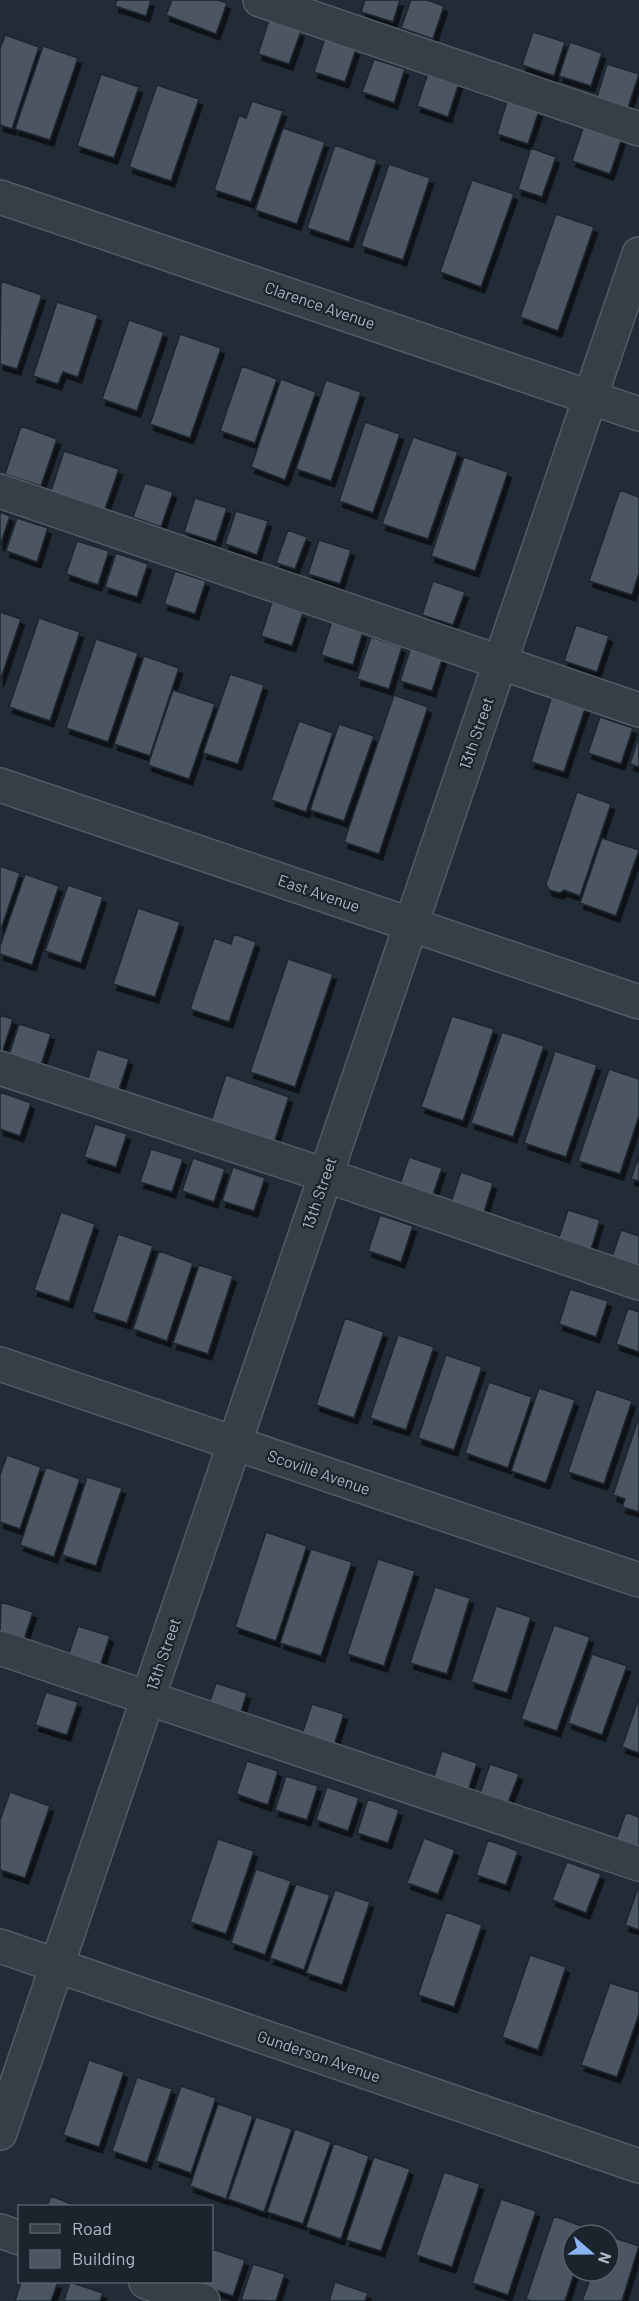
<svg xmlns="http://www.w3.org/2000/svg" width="639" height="2301" font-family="Barlow,sans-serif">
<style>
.building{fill:#4b5662;stroke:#1d252e;stroke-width:1.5;filter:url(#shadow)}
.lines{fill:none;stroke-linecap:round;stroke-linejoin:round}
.minor-casing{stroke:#535b65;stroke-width:36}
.minor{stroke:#363e47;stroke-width:33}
.labels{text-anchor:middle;stroke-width:4.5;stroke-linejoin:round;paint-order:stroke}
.street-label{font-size:16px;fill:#b0b8c4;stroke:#1b232c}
</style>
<defs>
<filter id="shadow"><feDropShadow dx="3.5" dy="6" stdDeviation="0" flood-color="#0009"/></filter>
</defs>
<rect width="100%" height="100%" fill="#222c37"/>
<path class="building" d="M117 0H151L146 16 115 6Z
M172 0H218L227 3 216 34 166 15Z
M365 0H400L393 22 361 12Z
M411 0H427L444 6 433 39 401 28Z
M269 20 301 31 289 64 258 54Z
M533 32 565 42 554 76 522 65Z
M5 35 39 47 12 129 0 125V49Z
M325 38 356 49 345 82 314 72Z
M570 42 602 53 591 86 559 76Z
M43 46 78 58 50 140 15 129Z
M374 59 405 69 394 103 362 92Z
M607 64 639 74 628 108 597 97Z
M428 73 459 83 448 117 417 106Z
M101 74 139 87 114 158 77 146Z
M157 85 199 99 171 181 129 167Z
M252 101 283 111 251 202 214 190 239 115 246 118Z
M507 101 539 111 528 144 497 134Z
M585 122 623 135 610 174 572 161Z
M283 128 325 142 297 224 255 210Z
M335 145 377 160 349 242 307 228Z
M531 148 556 157 542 197 518 189Z
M389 164 430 178 403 260 361 246Z
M472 180 514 194 481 287 440 272Z
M556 214 594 227 558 331 520 317Z
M1 281 42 295 17 369 0 364Z
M57 302 98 315 78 377 63 372 58 384 33 376Z
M129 320 164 332 137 411 102 399Z
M180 334 221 348 190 438 150 424Z
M242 366 277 379 255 443 220 431Z
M281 379 316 392 285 480 251 467Z
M326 380 361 392 331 481 296 469Z
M365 422 400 434 373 513 339 501Z
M21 426 57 439 41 486 5 474Z
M413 437 458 452 428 539 382 524Z
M64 451 119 469 105 509 51 491Z
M464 457 508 472 475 571 431 556Z
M145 483 173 492 161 527 133 517Z
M620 490 639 497V573L632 595 589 581Z
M195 498 227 508 216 542 184 532Z
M236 511 268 521 257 555 225 544Z
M0 512 10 516 0 546Z
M17 518 48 528 37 562 6 551Z
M288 530 307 537 295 569 276 563Z
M319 540 351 550 340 584 308 574Z
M77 541 109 551 98 585 66 574Z
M116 553 148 564 137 597 105 587Z
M175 571 206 581 195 614 164 604Z
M433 581 465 592 453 625 422 615Z
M272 602 303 613 292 646 261 636Z
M0 612 21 619 0 681Z
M39 618 80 632 50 721 9 707Z
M332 621 363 632 353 665 321 655Z
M576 625 609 636 597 672 564 661Z
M371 637 402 647 389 689 357 679Z
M96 639 138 653 108 742 66 728Z
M411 647 443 657 432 691 400 681Z
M144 656 179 668 150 756 114 744Z
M230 674 264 685 238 764 203 753Z
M173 690 215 704 189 779 148 765Z
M553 692 587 703 564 772 531 762Z
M394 695 428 707 379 854 344 842Z
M600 717 633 728 621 764 588 753Z
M299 721 333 733 306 812 271 800Z
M339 724 374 736 344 821 310 810Z
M639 736V767L630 764Z
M577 792 611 804 580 896 564 890 560 893 549 890 546 884Z
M602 838 639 850 616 916 580 903Z
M0 866 20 873 0 932Z
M25 874 59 886 32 965 0 954V946Z
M68 885 103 897 81 963 45 951Z
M138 908 180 922 155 997 113 984Z
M234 934 256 942 229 1022 190 1009 214 938 231 944Z
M288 959 333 974 295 1087 250 1072Z
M0 1015 13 1019 2 1053 0 1052Z
M452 1016 494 1029 463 1121 421 1107Z
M19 1024 51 1034 40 1068 8 1058Z
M502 1032 544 1046 513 1137 471 1123Z
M97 1049 129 1059 118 1093 87 1082Z
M555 1051 597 1065 566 1157 524 1143Z
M609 1069 639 1079V1116L620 1174 578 1161Z
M226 1075 289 1097 272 1149 209 1127Z
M0 1092 31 1103 20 1136 0 1129Z
M95 1124 127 1134 116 1167 84 1157Z
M151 1149 183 1159 172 1192 140 1182Z
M639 1156V1181L631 1179Z
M409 1157 442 1168 430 1204 397 1193Z
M193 1158 225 1169 214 1202 182 1191Z
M233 1167 265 1178 254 1211 222 1201Z
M461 1172 493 1183 482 1219 449 1208Z
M568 1210 600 1220 589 1256 556 1246Z
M61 1212 95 1224 69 1302 34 1290Z
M380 1215 413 1226 401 1262 368 1251Z
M621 1230 639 1236V1276L609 1266Z
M118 1234 153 1246 127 1323 92 1312Z
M159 1251 193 1263 167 1341 133 1329Z
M199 1265 233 1276 208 1354 173 1343Z
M570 1289 608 1301 596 1337 559 1324Z
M628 1308 639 1312V1352L616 1344Z
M345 1318 384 1332 354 1418 316 1405Z
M398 1335 434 1347 406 1430 370 1418Z
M446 1355 482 1367 454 1450 418 1438Z
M489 1382 532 1397 508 1468 465 1453Z
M539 1388 575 1400 546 1483 511 1471Z
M596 1389 632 1401 604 1484 568 1472Z
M639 1417V1512L622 1507 625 1499 613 1495Z
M7 1455 41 1467 20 1529 0 1522V1475Z
M46 1467 80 1479 54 1557 20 1545Z
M87 1477 122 1488 96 1566 62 1555Z
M266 1532 307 1546 276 1641 235 1627Z
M311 1549 352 1562 321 1656 280 1643Z
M378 1559 415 1571 384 1666 347 1654Z
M435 1587 470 1598 447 1674 410 1663Z
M1 1602 33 1612 22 1646 0 1639Z
M496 1606 531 1617 507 1693 471 1682Z
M554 1625 590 1637 557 1731 521 1719Z
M78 1626 110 1636 99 1669 67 1659Z
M592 1654 627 1666 602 1735 568 1723Z
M216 1683 247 1693 236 1727 205 1716Z
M46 1692 78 1702 67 1735 35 1725Z
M639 1698V1753L622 1747Z
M312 1704 344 1714 333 1748 301 1737Z
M442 1751 477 1763 466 1797 431 1786Z
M247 1761 278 1771 268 1805 236 1794Z
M490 1764 519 1774 506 1808 478 1799Z
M286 1776 318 1786 307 1820 275 1810Z
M327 1787 359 1798 348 1831 316 1820Z
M10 1792 50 1806 25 1878 0 1870V1820Z
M368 1799 399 1810 388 1843 357 1833Z
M626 1812 639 1817V1854L614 1846Z
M424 1838 455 1850 438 1894 407 1883Z
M218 1839 254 1851 226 1934 190 1922Z
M488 1840 518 1851 506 1885 476 1875Z
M567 1862 601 1874 586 1913 552 1900Z
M256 1869 291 1881 265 1955 231 1943Z
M296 1884 330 1895 304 1970 270 1958Z
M638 1888 639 1889V1930L625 1925Z
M335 1890 370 1902 342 1985 306 1973Z
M446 1912 482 1925 454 2007 418 1995Z
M530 1955 566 1967 538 2050 502 2037Z
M610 1983 639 1992V2014L617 2077 581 2065Z
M89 2060 124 2072 99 2147 63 2135Z
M137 2077 172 2089 147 2163 112 2151Z
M181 2086 216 2098 191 2173 156 2161Z
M218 2104 253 2116 226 2199 190 2186Z
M256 2117 292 2129 264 2212 228 2199Z
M295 2129 331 2142 303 2224 267 2212Z
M334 2143 369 2156 341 2239 306 2227Z
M374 2157 410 2169 381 2251 346 2240Z
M444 2172 480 2184 452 2267 416 2255Z
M51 2196 77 2206H47Z
M501 2199 536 2211 508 2295 472 2283Z
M554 2216 590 2229 588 2235H573V2271H575L565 2301H531L526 2299Z
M609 2236 639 2246 622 2301H582L593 2271H609Z
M212 2249 245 2260 233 2296 200 2285 201 2282H212Z
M253 2264 285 2274 276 2301 241 2300Z
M21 2282H58L51 2301H15Z
M70 2282 103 2293 100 2301H64Z
M335 2282 368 2293 365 2301H329Z"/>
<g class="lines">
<g class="minor-casing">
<path id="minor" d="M260 0 639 129
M0 197 639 414
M0 491 639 710
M0 785 639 1002
M0 1068 325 1175 639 1283
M0 1364 639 1580
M0 1648 639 1864
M0 1946 639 2166
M0 2133 639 254
M0 2231 20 2238
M146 2282 203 2301"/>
</g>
<use href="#minor" class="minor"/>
</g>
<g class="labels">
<g class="street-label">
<text transform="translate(320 305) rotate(19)" y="6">Clarence Avenue</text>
<text transform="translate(476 733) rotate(-71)" y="6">13th Street</text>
<text transform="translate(319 893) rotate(19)" y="6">East Avenue</text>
<text transform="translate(319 1193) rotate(-71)" y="6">13th Street</text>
<text transform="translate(319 1472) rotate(19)" y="6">Scoville Avenue</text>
<text transform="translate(163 1654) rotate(-71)" y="6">13th Street</text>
<text transform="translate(319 2056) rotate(19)" y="6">Gunderson Avenue</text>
</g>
</g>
<rect x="18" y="2205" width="195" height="78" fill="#1b232c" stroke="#575f69" stroke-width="1.5"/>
<rect x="30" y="2224" width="30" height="9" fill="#363e47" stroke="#575f69" stroke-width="1.5"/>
<text x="72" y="2235" font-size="18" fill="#b0b8c4">Road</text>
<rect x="30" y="2250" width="30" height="18" fill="#4b5662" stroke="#575f69" stroke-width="1.5"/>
<text x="72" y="2265" font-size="18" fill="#b0b8c4">Building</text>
<g transform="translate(591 2253) rotate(110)"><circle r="28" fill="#1b232c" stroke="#575f69" stroke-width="1.5"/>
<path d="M0-4.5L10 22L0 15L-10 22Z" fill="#8ab4ef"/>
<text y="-9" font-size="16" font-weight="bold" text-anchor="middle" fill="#b0b8c4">N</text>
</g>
</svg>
